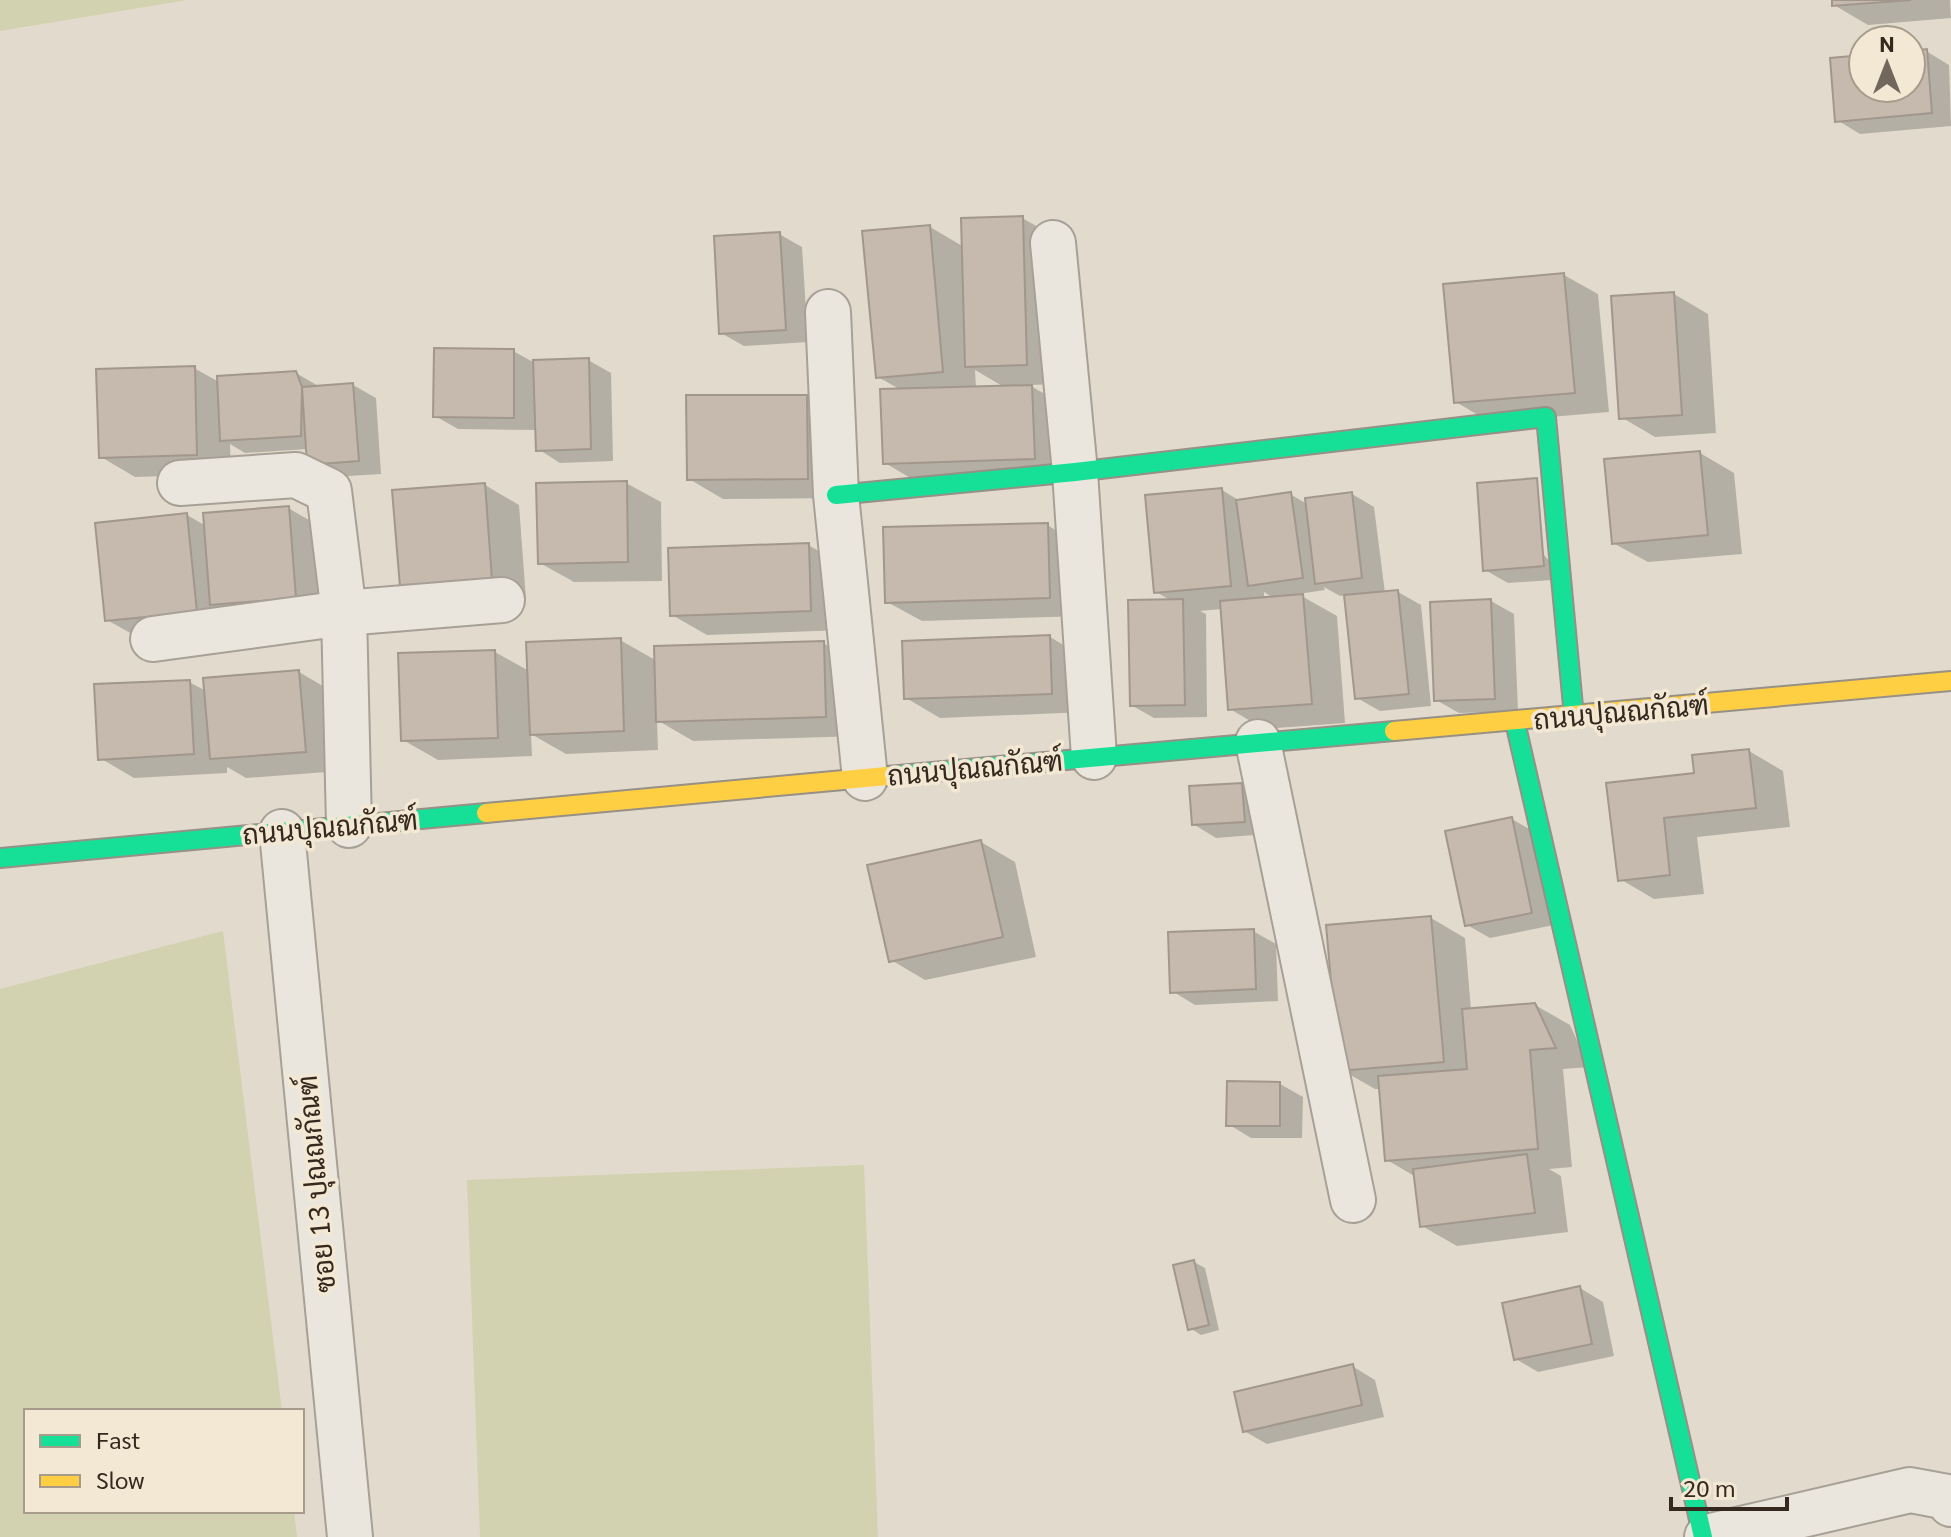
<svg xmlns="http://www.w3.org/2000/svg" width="1951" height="1537" font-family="Georgia,Sarabun,serif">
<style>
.green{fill:#d2d1b0}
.shadow{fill:#0003;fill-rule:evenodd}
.building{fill:#c6b9ae;stroke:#a2978c;stroke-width:2}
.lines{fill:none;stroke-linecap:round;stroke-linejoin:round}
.street-casing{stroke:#a7a096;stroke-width:48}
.fast-casing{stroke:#979086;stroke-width:22}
.slow-casing{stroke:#979086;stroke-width:22}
.street{stroke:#eae6de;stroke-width:44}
.fast{stroke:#16e098;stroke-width:18}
.slow{stroke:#ffcf43;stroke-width:18}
.labels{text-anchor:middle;stroke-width:7;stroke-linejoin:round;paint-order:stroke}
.street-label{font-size:28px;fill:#35291f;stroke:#f3e8d3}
</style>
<rect width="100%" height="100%" fill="#e2dbcd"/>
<path class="green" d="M0 0H187L0 31Z
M223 931 282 1411H26V1511H294L297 1537H0V989Z
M864 1165 878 1537H480L467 1180Z"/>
<path class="shadow" d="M1834 0H1950L1951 18 1868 25 1834 5Z
M1926 51 1949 65 1951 126 1860 134 1837 120 1863 57V88H1911V53Z
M1022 218 1056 237 1061 384 1029 385 1066 406 1069 478 919 483 885 463 901 390 878 377 930 227 964 247ZM975 370 1004 387 976 388Z
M779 234 802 247 808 342 744 346 721 333Z
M1564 275 1598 294 1609 412 1490 422 1456 402Z
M1674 294 1708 314 1716 433 1655 437 1621 417Z
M513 351 535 363 588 360 611 373 613 461 560 463 538 449 537 430 458 429 435 416Z
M194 368 219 382 296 373 320 387 353 385 376 398 381 474 332 477 308 449 245 453 230 444 231 474 135 477 101 457Z
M807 397 841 417 842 498 723 499 689 479Z
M1700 453 1734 473 1742 554 1648 562 1613 543Z
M626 483 661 502 662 581 574 582 540 563Z
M1479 484 1566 579 1508 583 1485 570Z
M485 485 519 505 526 599 436 605Z
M1222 490 1240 501 1290 494 1307 504 1352 494 1374 507 1385 593 1398 592 1421 605 1431 706 1380 711 1357 698 1346 595 1340 596 1324 587 1325 590 1298 594 1337 616 1345 723 1264 729 1230 709 1222 609 1200 611 1206 614 1207 717 1154 718 1131 705 1172 601 1156 592ZM1264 592 1275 599H1264Z
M288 508 323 528 329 616 141 639 107 620 187 515 206 526Z
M1047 525 1081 545 1084 616 922 621 887 602Z
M808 545 842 564 845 630 707 635 672 615Z
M1491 601 1514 614 1518 711 1459 713 1436 700Z
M1050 637 1084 657 1086 712 940 718 906 698Z
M620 640 657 661 823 643 858 663 860 736 693 741 657 720 658 750 566 754 531 734 532 756 438 760 403 740 495 652 529 671Z
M299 672 333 692 340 771 246 778 227 767V773L134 778 100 758 189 682 206 691Z
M1749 751 1783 771 1790 827 1697 837 1704 894 1654 899 1620 879 1609 784 1696 775Z
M1242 785 1264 798 1267 834 1216 838 1193 824Z
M1512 819 1534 832 1554 925 1490 938 1467 925Z
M981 842 1015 862 1036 957 925 980 891 960Z
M1431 918 1465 938 1471 1010 1535 1005 1570 1025 1589 1067 1563 1069 1572 1167 1549 1169 1561 1176 1568 1232 1457 1246 1422 1226 1416 1177 1387 1160 1381 1089H1375L1340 1069Z
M1253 931 1276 944 1278 1001 1195 1005 1172 991Z
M1280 1084 1303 1097 1302 1138H1251L1228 1124Z
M1194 1262 1205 1268 1219 1330 1201 1335 1190 1328Z
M1580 1288 1603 1302 1614 1356 1538 1372 1516 1359Z
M1352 1366 1375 1380 1384 1417 1267 1444 1244 1431Z"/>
<path class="building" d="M1832 0H1911L1832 6Z
M1927 49 1932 113 1835 122 1830 58 1863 55V88H1911V51Z
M1023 216 1027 365 965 367 961 218Z
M930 225 943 372 876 378 862 231Z
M780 232 786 330 719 334 714 236Z
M1564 273 1575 393 1454 403 1443 284Z
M1674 292 1682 415 1619 419 1611 296Z
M434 348 514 349V418L433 417Z
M589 358 591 449 536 451 533 360Z
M195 366 197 455 99 458 96 369Z
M296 371 302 387 301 436 220 441 217 376Z
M353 383 359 461 307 465 302 387Z
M1032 385 1035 459 883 464 880 389Z
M686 395H807L808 479 687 480Z
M1700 451 1708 535 1612 544 1604 459Z
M1537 478 1544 566 1483 571 1477 483Z
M627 481 628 562 538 564 536 483Z
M485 483 492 580 400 587 392 490Z
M1222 488 1231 586 1154 593 1145 495Z
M1291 492 1303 578 1248 586 1236 500Z
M1352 492 1362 578 1315 584 1305 498Z
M289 506 296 598 210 605 203 513Z
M187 513 197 612 105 621 95 523Z
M1048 523 1050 598 885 603 883 527Z
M809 543 811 611 670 616 668 548Z
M1398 590 1409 694 1355 699 1344 595Z
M1303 594 1312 704 1228 710 1220 601Z
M1183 599 1185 705 1130 706 1128 600Z
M1491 599 1495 699 1434 701 1430 602Z
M1050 635 1052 694 904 699 902 641Z
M621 638 624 731 530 735 526 642Z
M824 641 826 717 656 722 654 646Z
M495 650 498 738 401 741 398 653Z
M299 670 306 752 210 759 203 678Z
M190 680 194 754 98 760 94 684Z
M1749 749 1756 808 1664 818 1670 875 1618 881 1606 783 1694 773 1692 755Z
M1242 783 1245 822 1192 825 1189 786Z
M1512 817 1532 913 1465 926 1445 831Z
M981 840 1003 937 889 962 867 865Z
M1431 916 1444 1062 1339 1071 1326 925Z
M1254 929 1256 989 1170 993 1168 932Z
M1535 1003 1556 1048 1530 1050 1538 1149 1385 1161 1378 1076 1467 1069 1462 1009Z
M1227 1081 1280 1082V1126H1226Z
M1527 1154 1535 1213 1420 1227 1413 1169Z
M1194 1260 1209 1325 1188 1330 1173 1265Z
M1580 1286 1592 1344 1514 1360 1502 1303Z
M1353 1364 1362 1405 1243 1432 1234 1392Z"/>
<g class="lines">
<g class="street-casing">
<path id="street" d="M1053 243 1075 472 1094 757
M828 312 836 495 865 778
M180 483 296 475 329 491 344 613 349 825
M153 639 344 613 502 600
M1258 742 1353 1200
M282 832 350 1537
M1707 1537 1910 1490 1947 1497 1951 1504"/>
</g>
<g class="fast-casing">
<path id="fast" d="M836 495 1075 472 1546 417 1574 717
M1515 722 1703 1537
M887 776 1394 731
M0 858 486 813"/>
</g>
<g class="slow-casing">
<path id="slow" d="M1394 731 1951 681
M486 813 887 776"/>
</g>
<use href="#street" class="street"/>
<use href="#fast" class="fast"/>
<use href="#slow" class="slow"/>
</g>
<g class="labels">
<g class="street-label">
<text transform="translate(1621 712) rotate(-5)" y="10">ถนนปุณณกัณฑ์</text>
<text transform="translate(975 768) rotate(-5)" y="10">ถนนปุณณกัณฑ์</text>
<text transform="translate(330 827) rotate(-5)" y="10">ถนนปุณณกัณฑ์</text>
<text transform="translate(316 1184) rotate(-95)" y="10">ซอย 13 ปุณณกัณฑ์</text>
</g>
</g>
<rect x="24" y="1409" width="280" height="104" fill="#f3e8d3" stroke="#a79c8b" stroke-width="2"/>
<rect x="40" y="1435" width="40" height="12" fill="#16e098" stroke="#a79c8b" stroke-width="2"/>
<text x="96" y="1449" font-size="24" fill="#35291f">Fast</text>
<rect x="40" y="1475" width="40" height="12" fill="#ffcf43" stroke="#a79c8b" stroke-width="2"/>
<text x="96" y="1489" font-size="24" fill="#35291f">Slow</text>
<g transform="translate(1887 64)"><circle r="38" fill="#f3e8d3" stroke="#a79c8b" stroke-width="2"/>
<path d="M0-6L14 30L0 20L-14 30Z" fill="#72675c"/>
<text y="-12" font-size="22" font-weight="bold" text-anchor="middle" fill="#35291f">N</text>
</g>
<path d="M1671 1497v12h116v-12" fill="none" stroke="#35291f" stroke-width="4"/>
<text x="1683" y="1497" font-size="24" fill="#35291f" stroke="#f3e8d3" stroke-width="6" paint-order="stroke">20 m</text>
</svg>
